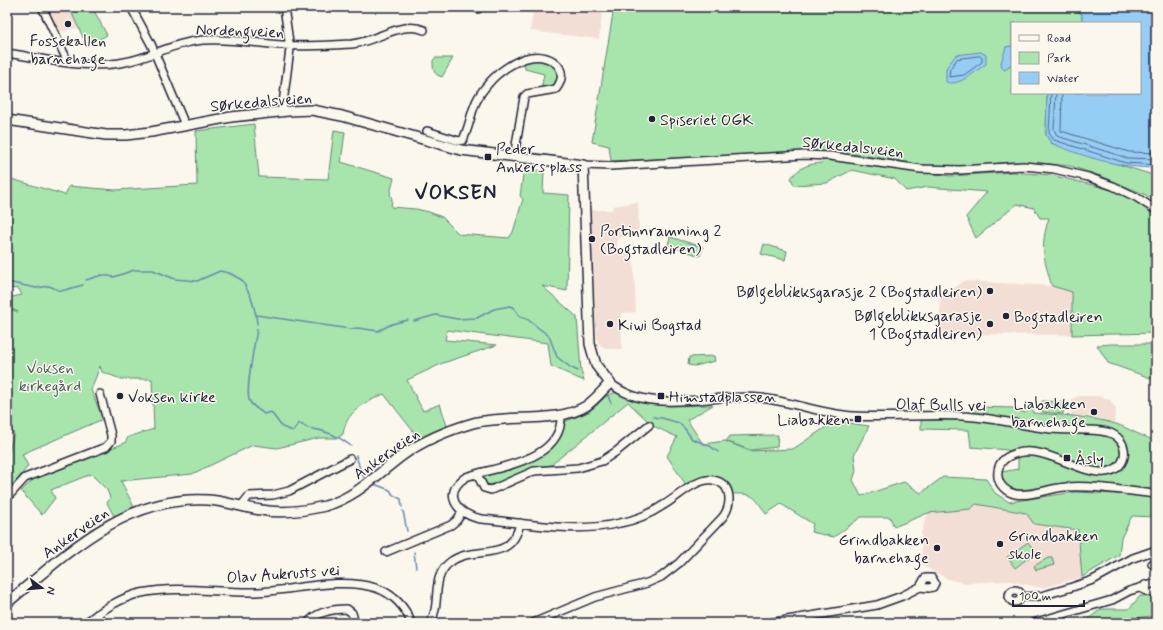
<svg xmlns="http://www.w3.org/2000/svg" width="1163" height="630" font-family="Mynerve,sans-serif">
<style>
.built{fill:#f3ded5}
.green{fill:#a7e5ad;stroke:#648474}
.water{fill:#96cdf5;stroke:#6889ab}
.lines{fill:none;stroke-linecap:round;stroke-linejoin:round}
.shore{stroke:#506685;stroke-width:1}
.stream{stroke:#6889ab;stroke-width:1.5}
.minor-casing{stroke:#22223b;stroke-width:10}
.major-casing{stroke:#22223b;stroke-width:12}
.minor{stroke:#fbf7ec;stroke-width:7}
.major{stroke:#fbf7ec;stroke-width:9}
.poi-dot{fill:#22223b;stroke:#fbf7ec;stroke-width:1.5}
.labels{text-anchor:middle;stroke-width:3;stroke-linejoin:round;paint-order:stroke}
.street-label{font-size:16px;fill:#22223b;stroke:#fbf7ec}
.poi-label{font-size:16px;fill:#22223b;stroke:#fbf7ec;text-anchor:start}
.park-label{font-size:16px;fill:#4a5c5d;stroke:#fbf7ec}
.district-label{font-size:20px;font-weight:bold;letter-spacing:1px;fill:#22223b;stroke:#fbf7ec}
</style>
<rect width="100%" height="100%" fill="#fbf7ec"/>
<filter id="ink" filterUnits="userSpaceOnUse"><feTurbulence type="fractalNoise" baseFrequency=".025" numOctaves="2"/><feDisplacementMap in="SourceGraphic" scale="8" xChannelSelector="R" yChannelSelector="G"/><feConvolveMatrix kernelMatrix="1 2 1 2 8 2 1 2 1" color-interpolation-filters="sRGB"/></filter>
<g filter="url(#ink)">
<path class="built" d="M45 7H69L79 28 58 32Z
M534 7H603L599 39 530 31Z
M638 202 639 228 636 234 617 238V252H633L636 312 621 313 622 349H608L600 345 597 340 589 210H612L613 206Z
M964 281 1052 286 1072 292V335L940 334V299Z
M1078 396H1099L1110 400 1116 409 1114 423H1105L1101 419 1085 416H1071L1072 399Z
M7 429 15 433 7 460Z
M976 504 1026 513 1034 524 1078 530 1082 577 1042 588 1010 581 963 583 948 579 925 567 920 560 922 555 921 533 928 513 971 509Z"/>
<path class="green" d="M69 7H92L107 35 87 46Z
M614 7 1072 8 1082 14V23H1012V46L1006 47 1007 69 1012 63V93H1047L1046 135 1051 143 1156 176V203L1146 195 1101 176 1070 166 1039 163 1009 162 970 167H939L860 155 821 152 611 161 609 146 592 142Z
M435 58H453L442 77C433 74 433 70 433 61Z
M537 59 553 63 560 74 554 88 541 90 544 74 525 69 524 61Z
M254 124 259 177 328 179 334 130 345 132 341 162 394 178 390 194 392 199 391 207 416 209 429 212 442 217 459 234 509 238 513 232 523 199 520 196 524 168 544 171 543 193 569 195 567 291 542 286 577 317 581 371 584 381 551 366 548 343 447 330 445 340 497 345 443 363 407 380 423 411 440 404 447 426 420 440 384 394C365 403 346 411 343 434L338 438H319L277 448 253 445 192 474 121 481 134 507 114 516 107 503 110 498 107 490 91 474 51 490 55 498 42 515 21 491 37 476 125 443 128 437 154 429 152 379H121L102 372 100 366 91 390 103 419 22 454 28 466 7 493V460L14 433 7 429V308L18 312 7 307V298L22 295 19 289 7 288V179L15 180 65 195 69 186 115 190 197 185 196 131Z
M825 159 950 176 1012 172 1051 175 1129 194 1156 216V333L1072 335V292L1052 286C1043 258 1040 245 1049 218H1040L1034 208 1017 204 976 238 966 217 987 192 928 187 906 191 895 179 852 170 827 183 794 185 791 178C800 167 808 164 821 163Z
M670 237 703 247 700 256 668 245Z
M764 244 787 251 785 260 761 254Z
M1113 344H1156V380L1108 363 1097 345Z
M714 356 715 361 695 366 688 365 689 357Z
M617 392 654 404 670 406 713 405 687 420 703 444 725 441 750 451 793 449 835 421 869 426 854 455 856 471 853 480 861 496 904 482 921 493 943 477 986 479 995 493 1009 502 1075 492 1156 496V517L1132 516 1121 538 1119 555 1082 577 1078 530 1034 524 1026 513 976 504 971 509 928 513 894 527 890 517H861L834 537 811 532 813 524 781 504 766 514C755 497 754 493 732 494L719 477 686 485 667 456 677 437 653 426 628 402 551 465 531 468 492 485 485 484 482 475 548 449 558 438 566 421 589 412 606 396Z
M1042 401 1064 402 1063 414 1042 412Z
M1026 406 1033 407V413C1061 415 1089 416 1116 424 1126 427 1148 440 1156 440V490L1081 483 1020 490 1007 487 1002 480 1001 472 1018 469V459L1008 450 971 447 969 430 921 429V420H966L979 407 1014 408 1025 413Z
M778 435 777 447 750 450 726 441 730 436Z
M1028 542 1036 552 1015 568 1007 557Z
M1048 558H1052L1054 565 1036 570 1034 566Z
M1156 595V622L1152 616 1117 620V623H1083L1101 609H1129L1140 596Z"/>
<path class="water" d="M1067 7H1156V168C1120 168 1084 157 1051 143L1046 135 1047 93H1140V23H1082V14L1072 8Z
M1012 46V63L1005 70 1002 68 1001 63 1006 47Z
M981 52 986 55V64C976 71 959 87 946 82V68L956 55Z"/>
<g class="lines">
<path class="shore" d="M980 56 982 58V62L964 75 949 77 950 69 957 59Z
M1051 93 1049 133 1054 140 1126 163 1156 165
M1056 93 1054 129 1057 136 1127 158 1156 159
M1062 93 1061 131 1129 152 1156 153"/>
<path class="stream" d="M86 280 102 275 114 277 134 270H153L175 279 197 281 220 271 229 273 242 280 251 297 256 315 350 329 358 328 378 331 392 324 408 320
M7 282 36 288 49 286 61 291 83 285
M256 315 257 324
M414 321 436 315 457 319 477 318 494 309 510 306 514 308 520 317 527 319 549 336 557 357 570 367 578 371
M257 329C255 343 244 393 250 402 253 407 260 410 264 414L271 412 282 427 293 431 299 423 308 428C323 430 339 436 351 446
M608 396 611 403
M653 417 662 418 679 423 685 429 692 439 710 446 718 452
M356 455 361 473 364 477
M374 484 390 490 393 495 401 499 402 507
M403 511 407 531
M414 552 416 568"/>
<g class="minor-casing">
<path id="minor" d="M42 7 68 62
M131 7 151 44 185 125
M478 9V7
M7 53C45 59 86 70 125 62 152 57 175 42 203 40 229 38 256 43 282 45 305 47 328 45 352 44 375 42 402 20 424 30
M282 111 290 49 284 7
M427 131 459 141 463 140C473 118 470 104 488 84 498 72 515 60 531 57 552 54 571 69 556 89L527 94 524 97 514 157
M583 165 610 166 804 155 830 156 921 169 960 170 1024 166 1054 169 1088 177 1113 186 1136 197 1156 210
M610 383C652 417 713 392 761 398 793 402 822 414 854 416 890 418 926 414 962 416 992 417 1021 426 1051 429 1070 431 1089 428 1107 432 1131 438 1130 470 1105 472 1076 475 1037 437 1006 458 1000 462 997 469 998 477 999 485 1006 492 1015 494 1031 497 1049 488 1066 487 1095 485 1126 491 1156 494
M477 474 484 488 491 490 534 471 578 468 602 461 617 451 649 425
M7 498 25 478 106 447 111 441V435L100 394
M241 506 249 496 273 495 289 491 350 459
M386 552 451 525 457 520 462 512
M1152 564 1156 562
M1145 585 1142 589 1151 593 1156 592
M1009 596a6 6 0 1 1 12 0a6 6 0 1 1-12 0Z
M1021 597 1041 596 1069 588 1093 580 1133 558 1156 550
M97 614 104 623
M85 623C103 610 119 598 141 593 178 585 218 593 256 592 293 591 339 576 376 588 392 593 406 607 411 623
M308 623C317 611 333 609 347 609L352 613 354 620 352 623
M430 623C442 604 430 579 449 563 473 543 511 566 520 523
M533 623 595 597 647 583 661 577 679 563 722 518C732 506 733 483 713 480 695 478 677 498 662 506 650 514 635 520 620 523 575 534 526 523 481 519 457 515 441 493 466 477 499 466 563 461 561 415
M769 623 877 605 902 596 920 587 925 578H932L935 583 933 587 929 588 920 587
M1033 623 1112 600 1129 591 1156 583"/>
</g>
<g class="major-casing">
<path id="major" d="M7 120 106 135H126L151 132 231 117 288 111 312 110 342 116 461 150 583 165 590 344 596 365 610 383C602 391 595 400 586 406 557 424 508 414 473 423 449 430 424 440 403 455 377 474 357 497 325 506 304 511 282 514 261 510 243 508 226 501 208 500 125 495 66 554 7 603"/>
</g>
<use href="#minor" class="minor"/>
<use href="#major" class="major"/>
</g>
</g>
<g class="poi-dot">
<circle cx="68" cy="24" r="4"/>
<circle cx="652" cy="119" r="4"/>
<rect x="484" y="153" width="8" height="8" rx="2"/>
<circle cx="592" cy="239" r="4"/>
<circle cx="990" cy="291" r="4"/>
<circle cx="1006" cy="316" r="4"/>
<circle cx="610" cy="324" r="4"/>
<circle cx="990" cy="324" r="4"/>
<circle cx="120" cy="396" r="4"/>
<rect x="657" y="392" width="8" height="8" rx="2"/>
<circle cx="1094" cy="412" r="4"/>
<rect x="854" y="415" width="8" height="8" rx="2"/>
<rect x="1063" y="454" width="8" height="8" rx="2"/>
<circle cx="1000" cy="544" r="4"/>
<circle cx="937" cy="548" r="4"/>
</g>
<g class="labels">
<g class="street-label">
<text transform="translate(240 30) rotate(2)" y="6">Nordengveien</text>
<text transform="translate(261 101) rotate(-5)" y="6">Sørkedalsveien</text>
<text transform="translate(853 146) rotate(6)" y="6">Sørkedalsveien</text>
<text transform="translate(941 404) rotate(1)" y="6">Olaf Bulls vei</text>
<text transform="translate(386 453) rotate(-35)" y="6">Ankerveien</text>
<text transform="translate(75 532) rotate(-35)" y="6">Ankerveien</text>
<text transform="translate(283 573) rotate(-4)" y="6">Olav Aukrusts vei</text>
</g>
<g class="poi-label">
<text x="68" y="46" text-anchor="middle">Fossekallen<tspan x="68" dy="18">barnehage</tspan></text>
<text x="660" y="125">Spiseriet OGK</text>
<text x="496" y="154">Peder<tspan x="496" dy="18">Ankers plass</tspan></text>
<text x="600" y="236">Portinnramning 2<tspan x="600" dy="18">(Bogstadleiren)</tspan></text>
<text x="982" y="297" text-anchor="end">Bølgeblikksgarasje 2 (Bogstadleiren)</text>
<text x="982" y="321" text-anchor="end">Bølgeblikksgarasje<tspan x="982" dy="18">1 (Bogstadleiren)</tspan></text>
<text x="1014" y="322">Bogstadleiren</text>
<text x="618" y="330">Kiwi Bogstad</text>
<text x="128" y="402">Voksen kirke</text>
<text x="669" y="402">Himstadplassen</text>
<text x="1086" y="409" text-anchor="end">Liabakken<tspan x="1086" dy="18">barnehage</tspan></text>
<text x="850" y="425" text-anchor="end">Liabakken</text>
<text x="1075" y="464">Åsly</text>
<text x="1008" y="541">Grindbakken<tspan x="1008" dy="18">skole</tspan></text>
<text x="929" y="545" text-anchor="end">Grindbakken<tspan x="929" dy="18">barnehage</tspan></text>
</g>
<g class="park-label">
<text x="50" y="373">Voksen<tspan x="50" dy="18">kirkegård</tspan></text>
</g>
<g class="district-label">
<text x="456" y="199">VOKSEN</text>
</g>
</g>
<rect width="1163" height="630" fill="none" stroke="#fbf7ec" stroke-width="24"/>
<rect x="12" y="12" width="1139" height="606" fill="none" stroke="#22223b" stroke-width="1.5" filter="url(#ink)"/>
<rect x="1011" y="22" width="130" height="72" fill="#fbf7ec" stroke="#a4a2a5"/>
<rect x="1019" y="35" width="20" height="6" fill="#fbf7ec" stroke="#a4a2a5"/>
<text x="1047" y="42" font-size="12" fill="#22223b">Road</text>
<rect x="1019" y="52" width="20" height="12" fill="#a7e5ad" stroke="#a4a2a5"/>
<text x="1047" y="62" font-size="12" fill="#22223b">Park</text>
<rect x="1019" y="72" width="20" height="12" fill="#96cdf5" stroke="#a4a2a5"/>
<text x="1047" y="82" font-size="12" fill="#22223b">Water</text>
<g transform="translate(42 588) rotate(106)" stroke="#fbf7ec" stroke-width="3" paint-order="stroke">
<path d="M0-3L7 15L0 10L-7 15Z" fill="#22223b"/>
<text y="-6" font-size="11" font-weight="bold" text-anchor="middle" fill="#22223b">N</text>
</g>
<path d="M1013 600v6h71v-6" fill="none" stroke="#22223b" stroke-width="2"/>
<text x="1019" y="600" font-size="12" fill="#22223b" stroke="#fbf7ec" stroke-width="3" paint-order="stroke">100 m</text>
</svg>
